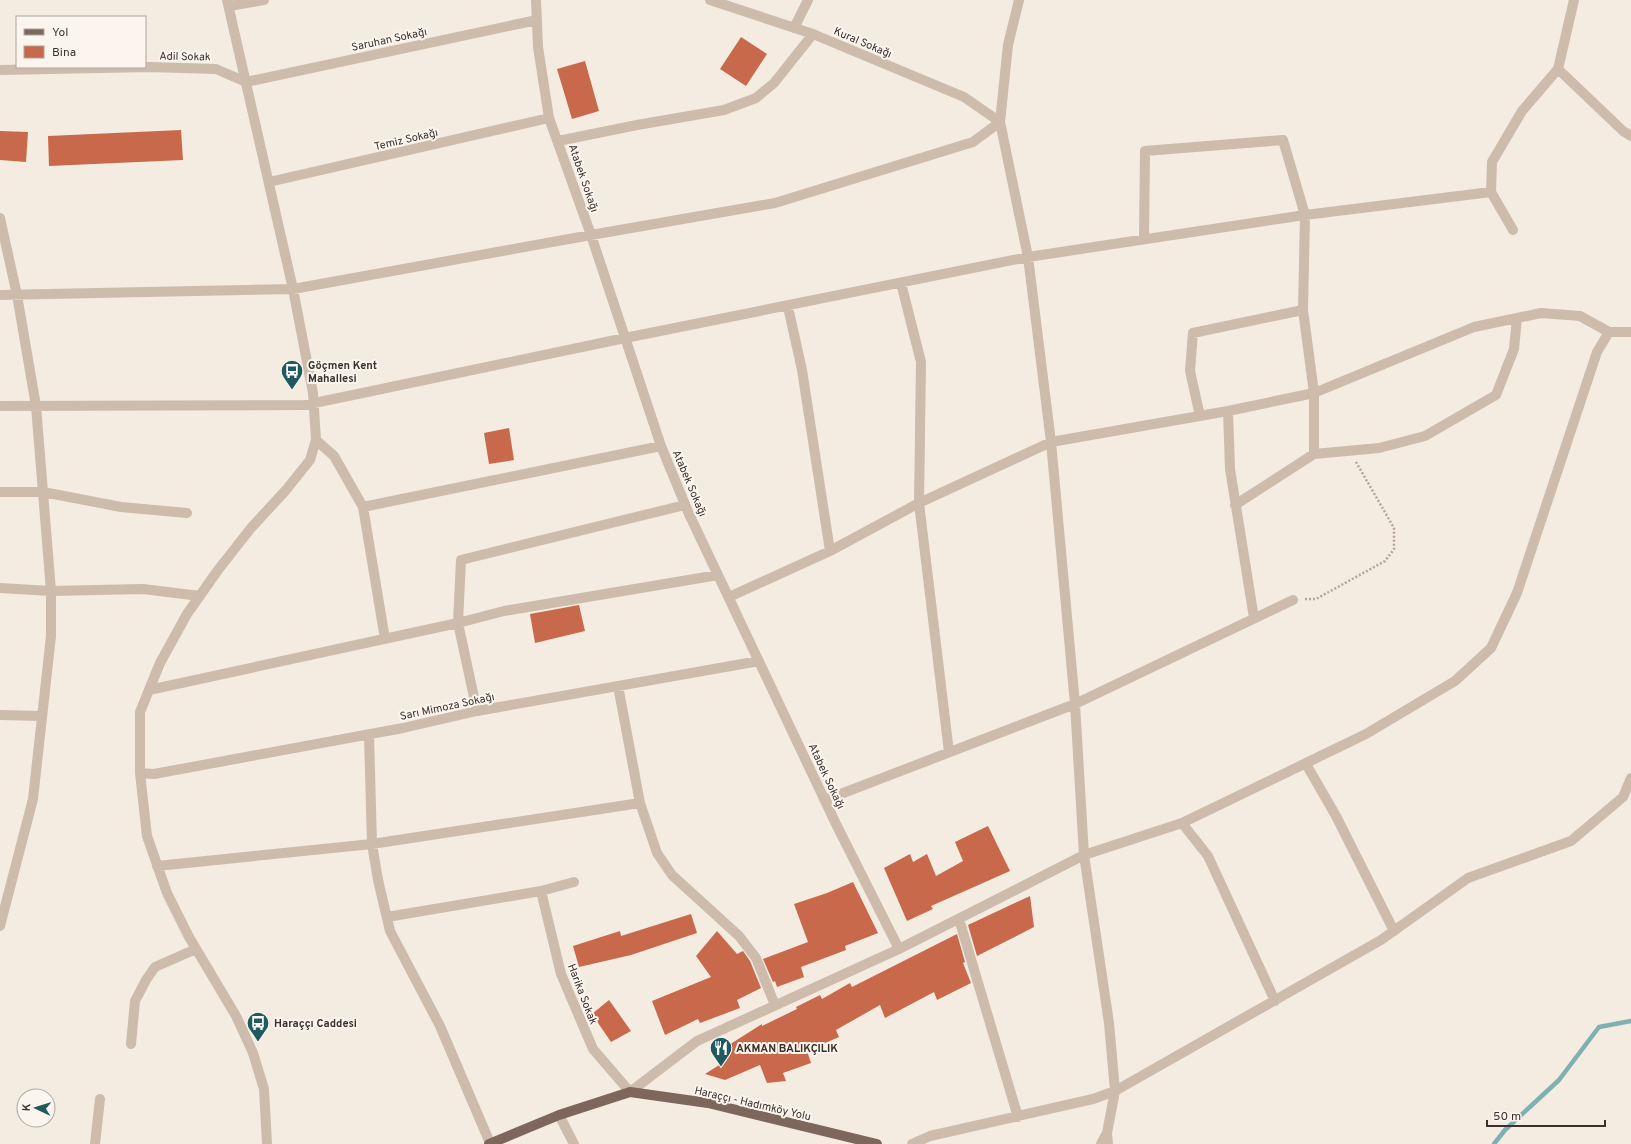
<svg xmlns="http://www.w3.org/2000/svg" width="1631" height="1144" font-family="Overpass,sans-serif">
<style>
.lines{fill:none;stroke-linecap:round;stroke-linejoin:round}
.stream{stroke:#7fb0b2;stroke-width:4.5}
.building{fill:#c8694b}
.path{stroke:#b9a596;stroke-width:2.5;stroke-dasharray:2 2;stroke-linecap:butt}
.minor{stroke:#cdbbac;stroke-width:10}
.major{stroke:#7d675c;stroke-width:10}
.labels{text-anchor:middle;stroke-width:4;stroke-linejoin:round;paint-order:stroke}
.street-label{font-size:11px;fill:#3b302b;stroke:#fbf5ee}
.poi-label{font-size:11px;font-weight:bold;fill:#3b302b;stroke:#fbf5ee;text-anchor:start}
</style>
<rect width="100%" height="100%" fill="#f4ebe1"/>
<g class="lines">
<path class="stream" d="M1494 1144 1505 1130 1559 1080 1599 1027 1631 1021"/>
</g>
<path class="building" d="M741 37 767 54 746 86 720 69Z
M585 61 599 111 572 119 557 69Z
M181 130 183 160 49 166 48 136Z
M0 131 28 132 26 162 0 160Z
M509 428 514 460 489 464 484 433Z
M579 605 585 631 535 643 530 614Z
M988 826 1010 871 931 906 933 909 907 921 884 868 910 854 913 862 927 854 936 876 963 861 955 842Z
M853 882 878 933 845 946 846 950 801 967 804 977 777 987 775 981 773 982 763 959 808 942 794 904 827 893Z
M1030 896 1034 927 977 956 968 925Z
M691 914 697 933 631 955 579 967 573 946 620 931 621 936Z
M717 931 737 954 743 951 750 961 761 988 737 1000 740 1008 700 1023 698 1019 665 1035 652 1001 711 977 696 956Z
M957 934 965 962 963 963 971 983 937 1000 934 992 885 1018 880 1005 836 1030 839 1037 807 1051 811 1063 783 1073 786 1081 767 1083 760 1065 725 1080 705 1074 727 1060 721 1050 762 1024V1026L797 1009 796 1007 820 995 822 999 850 983 852 987Z
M609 1000 631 1031 611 1042 592 1014Z"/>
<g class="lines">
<path class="path" d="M1305 599H1316L1385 561 1394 549V528L1356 462"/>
<path class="minor" d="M227 0 293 289 313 393 316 440 310 460 286 490 251 528 218 570 187 614 160 663 140 712V773L147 836 167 893 189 937 236 1016 253 1053 264 1089 267 1144
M536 0 538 47 549 118 591 235 661 446 689 514 836 824 899 949
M1019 0 1008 45 1000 122 1028 257 1051 442 1075 704 1084 855 1109 1023 1115 1091 1107 1133
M229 6 264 0
M794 28 808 0
M1558 69 1623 131 1631 136
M0 70 149 67 216 69 246 82 537 20
M558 141 637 125 724 110 756 98 774 83 813 34
M269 182 549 118
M0 218 17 295 36 406 51 591 0 588
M1513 230 1491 192 1492 162 1522 111 1558 69 1574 0
M1144 239 1145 151 1283 140 1305 215 1303 310 1314 393V454
M901 283 921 362 919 503 949 752
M0 295 293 289 591 235 775 203 973 142 1000 122 964 97 813 34 710 0
M788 307 802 370 830 551
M0 406 305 405 625 338 1028 257 1305 215 1491 192
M1228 411 1230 469 1254 618
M1200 416 1190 371 1193 333 1303 310
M316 440 334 456 363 507 661 446
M0 492H43L121 507 187 513
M1235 505 1314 454 1379 448 1425 436 1496 395 1514 349 1517 318
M363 507 385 639
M729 597 830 551 919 503 1051 442 1228 411 1314 393 1474 327 1541 313 1580 316 1609 332H1631
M618 686 640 803 657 853 672 875 739 936 756 958 775 1005
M149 690 458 623 504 611 718 575
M477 711 458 623 461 560 685 505
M0 715 42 716
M369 735 372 844 378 880 390 931 440 1026 490 1143
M1306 764 1336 816 1394 931
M140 773 154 774 403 728 477 711 759 661
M825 800 1075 704 1293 600
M1182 823 1208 856 1275 1001
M157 866 372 844 640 803
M541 891 561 974 593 1049 630 1092 697 1041 899 949 1084 855 1182 823 1366 734 1455 681 1491 648 1517 593 1597 352 1609 332
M387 917 541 891 574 882
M959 919 1018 1117
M0 926 33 799 51 636V591L143 589 200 596
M131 1044 135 1001 146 980 155 967 196 949
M559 1115 574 1144
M95 1144 100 1099
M912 1144 930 1136 1093 1099 1115 1091 1381 940 1468 878 1571 841 1623 797 1631 778
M1101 1144 1107 1133 1108 1144"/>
<path class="major" d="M489 1144 559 1115 630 1092 708 1103 877 1144"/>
</g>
<defs>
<g id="bus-pin" transform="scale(1.15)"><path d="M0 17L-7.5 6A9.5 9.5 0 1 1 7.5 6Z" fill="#1f5a5e" stroke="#fbf5ee"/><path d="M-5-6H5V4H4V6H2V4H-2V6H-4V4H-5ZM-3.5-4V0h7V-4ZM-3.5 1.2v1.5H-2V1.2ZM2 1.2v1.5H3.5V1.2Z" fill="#fff"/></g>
<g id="restaurant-pin" transform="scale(1.15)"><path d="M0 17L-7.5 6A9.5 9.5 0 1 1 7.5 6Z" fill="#1f5a5e" stroke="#fbf5ee"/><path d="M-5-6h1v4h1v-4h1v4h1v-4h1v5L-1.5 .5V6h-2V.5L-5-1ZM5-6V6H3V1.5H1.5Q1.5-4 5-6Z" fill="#fff"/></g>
</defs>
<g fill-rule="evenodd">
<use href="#bus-pin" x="292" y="371"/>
<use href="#bus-pin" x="258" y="1023"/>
<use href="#restaurant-pin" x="721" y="1048"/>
</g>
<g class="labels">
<g class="street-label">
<text transform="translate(389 39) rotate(-12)" y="4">Saruhan Sokağı</text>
<text transform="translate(863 42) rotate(23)" y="4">Kural Sokağı</text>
<text transform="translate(185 56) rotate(1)" y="4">Adil Sokak</text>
<text transform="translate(406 139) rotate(-13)" y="4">Temiz Sokağı</text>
<text transform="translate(584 178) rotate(71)" y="4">Atabek Sokağı</text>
<text transform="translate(690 483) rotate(67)" y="4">Atabek Sokağı</text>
<text transform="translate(447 706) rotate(-12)" y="4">Sarı Mimoza Sokağı</text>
<text transform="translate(827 776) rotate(65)" y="4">Atabek Sokağı</text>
<text transform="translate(583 994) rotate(69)" y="4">Harika Sokak</text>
<text transform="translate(753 1103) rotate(13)" y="4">Haraççı - Hadımköy Yolu</text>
</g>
<g class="poi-label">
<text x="308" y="369">Göçmen Kent<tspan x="308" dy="13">Mahallesi</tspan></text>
<text x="274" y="1027">Haraççı Caddesi</text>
<text x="736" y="1052">AKMAN BALIKÇILIK</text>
</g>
</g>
<rect x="16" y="16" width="130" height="52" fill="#fbf5ee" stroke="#aea6a0"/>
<rect x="24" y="29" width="20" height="6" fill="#7d675c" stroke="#aea6a0"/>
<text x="52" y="36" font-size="12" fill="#3b302b">Yol</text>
<rect x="24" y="46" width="20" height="12" fill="#c8694b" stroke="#aea6a0"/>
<text x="52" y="56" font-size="12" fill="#3b302b">Bina</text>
<g transform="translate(36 1108) rotate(274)"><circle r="19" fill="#fbf5ee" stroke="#aea6a0"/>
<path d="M0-3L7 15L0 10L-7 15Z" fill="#1f5a5e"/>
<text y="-6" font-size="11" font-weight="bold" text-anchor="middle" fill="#3b302b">K</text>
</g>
<path d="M1487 1120v6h118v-6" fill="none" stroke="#3b302b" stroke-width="2"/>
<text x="1493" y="1120" font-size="12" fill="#3b302b" stroke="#fbf5ee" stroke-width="3" paint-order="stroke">50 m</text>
</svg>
